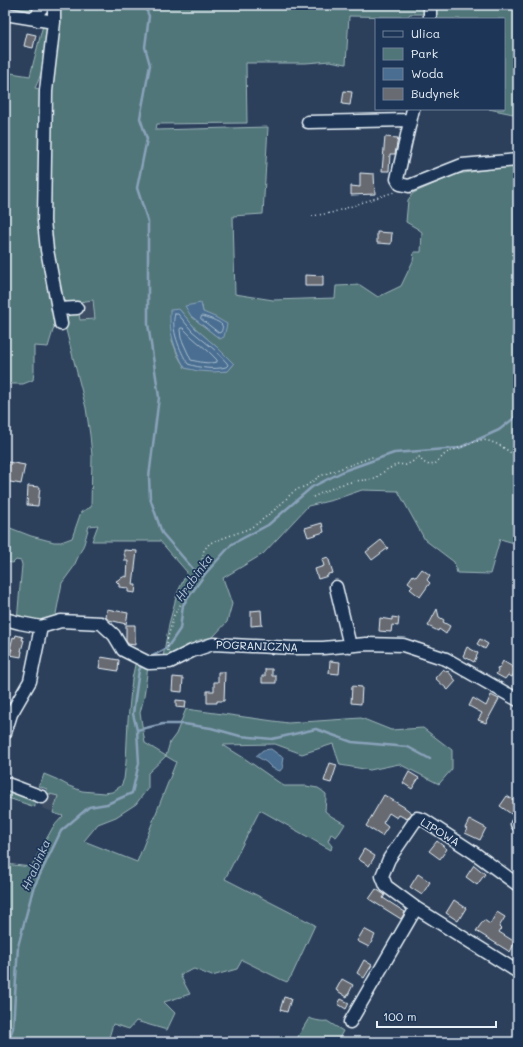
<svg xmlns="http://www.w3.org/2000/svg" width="523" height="1047" font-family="Mali,sans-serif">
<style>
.built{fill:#3e4d63}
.green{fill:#517679;stroke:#9cb4b8;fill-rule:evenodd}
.water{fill:#496e91;stroke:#89a2ba}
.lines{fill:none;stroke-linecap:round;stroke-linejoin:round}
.shore{stroke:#a8bdcf;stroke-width:1}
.stream{stroke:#89a2ba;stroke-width:2.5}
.building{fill:#686b72;stroke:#e8f1f8}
.minor-casing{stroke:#e8f1f8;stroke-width:15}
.path{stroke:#e8f1f8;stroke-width:1.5;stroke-dasharray:1 3;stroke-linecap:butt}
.minor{stroke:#1d3557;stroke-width:12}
.labels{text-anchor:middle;stroke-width:3.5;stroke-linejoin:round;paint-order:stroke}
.street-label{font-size:11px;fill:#e8f1f8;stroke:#1d3557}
.water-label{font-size:12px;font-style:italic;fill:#b0c3d4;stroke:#1d3557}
</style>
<rect width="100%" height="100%" fill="#2c405c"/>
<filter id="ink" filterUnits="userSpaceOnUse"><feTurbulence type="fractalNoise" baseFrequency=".025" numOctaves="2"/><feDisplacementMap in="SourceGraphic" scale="8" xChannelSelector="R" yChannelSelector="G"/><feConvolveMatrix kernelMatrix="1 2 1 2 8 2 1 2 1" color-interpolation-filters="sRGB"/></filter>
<g filter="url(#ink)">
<path class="built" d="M92 301 95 318 81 320 79 303Z
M46 793 58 796 53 812 42 808Z"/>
<path class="green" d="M5 5H50C47 32 48 63 35 88L41 89 51 288 54 327 48 347 34 346V372L33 380 23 384H5V72L30 76 44 21 32 14 5 11Z
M59 5H426V14H410L407 17 349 16 346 64 330 61 306 63H246L247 123 157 124 156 130 268 127 263 214 233 216 235 294 273 300 335 298 336 286 360 285 378 297 401 286 413 261 414 252H421L422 232 418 229 406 222 408 200 413 193 445 179 457 174 518 165V544L500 539 490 574 457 573 454 562 425 540 398 491 362 490 333 500 308 506 263 554 223 578 232 604 227 622 213 637 199 640 181 650 163 657 169 624 177 594 187 572 160 541H92L98 525 89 526 84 544 73 568 62 583 55 619 41 623 17 620 22 565 21 561 16 560 13 563 5 562V526L31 536 54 542H61L72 538 81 512 91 507 92 456 90 435 86 408 65 326 69 313H79L80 320 95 319 93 300 79 302 78 304C70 304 67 305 62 298L48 246V91ZM202 306 203 312 220 339 191 316ZM179 309 195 328 218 348 234 364 228 371C213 372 200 371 185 368L178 356 172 340Z
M433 5H518V115L489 109H504V19H433Z
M136 660 148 666 144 697 140 713 145 743 166 756 170 742 176 734 186 709 288 723 361 718 391 730 423 728 452 750V769L439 784 399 764 370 770 340 765 333 744 302 754 275 744 223 745 244 758 284 786H306L318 788 321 790 326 794V798L325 811 331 816 345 824 340 832 336 837 331 834 328 841 332 846 331 850 260 810 225 879 315 925 292 975 287 982 282 980 242 960 237 969 212 976 194 969 180 975 190 994 164 1002 175 1013 167 1030 136 1021 129 1029 113 1024 108 1041 109 1042H5V864L31 867 53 827 63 816 53 813 58 796 46 793 47 789 38 786 42 780 44 774 56 779 69 786 82 791 104 793 112 792 121 786 124 779 126 762 128 720 132 679ZM166 756 176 762 137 862 84 841 98 824 116 817 136 804 148 788V773Z
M5 790 18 791 33 797 35 804V807L5 797Z
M309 1018C314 1020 322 1022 327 1021L343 1031 337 1042H295Z"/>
<path class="water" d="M201 303 203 312 215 317 227 324 224 337 220 339 191 316 185 306Z
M179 309 195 328 218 348 234 364 228 371 213 372 198 371 185 368C174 347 169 334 170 310Z
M271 749 279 755 283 757 282 764 283 767 280 771 272 768 266 762 256 756 263 750Z"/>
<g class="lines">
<path class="shore" d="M175 314H178L192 331 216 351 227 363 228 365 226 367C214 370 200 368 188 364 180 351 170 328 175 314Z
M202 316C206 317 219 321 222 325 223 327 222 330 221 332L219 333 201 319Z
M181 328H183C193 340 207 348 217 360V362C209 364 199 362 191 360L181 338 180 330Z"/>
<path class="stream" d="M144 5 149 16 145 47 150 65 140 118 147 139 137 188 148 222V324L159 397 149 477 150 498 162 533 194 570 205 574
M149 658 167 648 180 629 183 605 205 574 232 544 268 525 312 487 346 470 394 453 459 448 499 430 518 415
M137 730 163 724H184L211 728 240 736 272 739 316 729 352 742 408 747 430 759
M8 1042 13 1028 18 946 33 889 61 831 89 807 107 804 132 793 139 763 137 730 133 714 139 670 143 664"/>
</g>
<path class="building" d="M27 33 36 35 33 48 24 46Z
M344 91 352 92 350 105 342 104Z
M385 137 398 138 395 154H390L389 171H382Z
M360 173 374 174 375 194 351 195V186L360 187Z
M377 232 392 233 391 244 377 243Z
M305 275 323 276V286H305Z
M8 462 25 465 21 484 5 481Z
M28 486 40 487 38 506 27 505Z
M322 523 324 532 308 537 305 528Z
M381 540 388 548 372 560 366 552Z
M124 550 137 551 133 585H136L135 593 128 592V588L119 587V584L116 581 125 576 127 577 128 561H125V556L124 554Z
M328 557 333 573 328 574V576L318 579 315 569 324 566 322 559Z
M422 569 430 575 427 580 430 583 420 597 410 589 413 586 408 582 413 575 416 577Z
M107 609 128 613 126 624 109 620 106 618Z
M437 609 439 617 444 620 443 622 450 626 446 634 439 629 438 631 428 626Z
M261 610 262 625 251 626V611Z
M392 617 399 618 398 626 392 625 391 632 379 631 380 618 392 620Z
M126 625H135V645L128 644 126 641Z
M16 635 23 637 22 640H24L21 651H22L21 657 10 655 12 649H10L13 637 15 638Z
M480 639 488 644 485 649 477 644Z
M467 647 478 653 474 662 463 656Z
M101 657 119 660 118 671 99 668Z
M330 661 340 662 339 674 329 673Z
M503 661 516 669 512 677 508 675 505 679 496 674 498 671 497 668 500 667Z
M265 669H272V676H276V683H262V676H265Z
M443 669 447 672 448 671 456 681 448 690 435 678Z
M218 672H225L224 701H217V703H207V691H214V682H218Z
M173 677 183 678 182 692 172 691Z
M352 686 362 687 361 704 351 703Z
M491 695 499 699 486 723 478 720 482 713 469 706 473 698 486 706Z
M176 700 186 701 185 708 176 707Z
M330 763 337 765 331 783 324 781Z
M409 772 419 778 412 789 403 783Z
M384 795 404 807 412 813 407 819 399 815 397 818 389 813 383 823 388 827 382 836 366 826Z
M507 796 518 803V811L514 816 500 806Z
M469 820 471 821V820L486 828 480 840 465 833 467 829 465 828Z
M437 841 447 849 440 859 429 851Z
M364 849 375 856 369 866 358 859Z
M474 865 485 874 477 885 466 877Z
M418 874 430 882 422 895 410 887Z
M376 889 385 895 383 898 405 912 401 919 369 899Z
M454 900 466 908 458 921 446 913Z
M497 912 505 917 499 927 501 929 499 932 515 942 510 952 476 931 484 920 490 924Z
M364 929 375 935 369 947 357 941Z
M364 960 372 965 364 978 357 973Z
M342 979 353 985 347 997 336 990Z
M284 997 291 999 287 1012 280 1010Z
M341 999 349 1003 346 1009 338 1004Z"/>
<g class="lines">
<g class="minor-casing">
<path id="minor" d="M54 5V22L46 91 44 221 47 250 61 324
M430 5V19
M5 14 54 22
M38 20C37 13 39 9 45 5
M413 109 397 179 400 184 409 186 462 165 518 160
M308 122 410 120
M58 309 77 308
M336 587 350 646
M5 619 20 623 41 627 61 621 101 623 114 635 123 650 149 663 170 662 192 651 213 644 292 648H323L366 644 403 645 446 659 518 700
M5 733 11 714 30 681 41 627
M5 783 42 797
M517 824 518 825
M518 885 473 852 424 820 417 818 389 859 382 876 386 886 416 908 518 972
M350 1022 416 908"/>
</g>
<path class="path" d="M312 216 331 213 394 192
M313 497 339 485 355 481 375 479 386 470 398 464 406 465 412 462 419 457 423 462 429 465 435 464 446 453 480 440C495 440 508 450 518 459
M168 651 167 641 174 615 198 576 201 565 204 550 210 543 248 529 257 524 278 507 292 493 298 489 306 486 320 476 375 456"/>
<use href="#minor" class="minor"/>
</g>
</g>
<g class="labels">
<g class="street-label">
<text transform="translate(257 646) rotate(2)" y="4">POGRANICZNA</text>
<text transform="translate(440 832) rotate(31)" y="4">LIPOWA</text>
</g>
<g class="water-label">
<text transform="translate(194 578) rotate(-54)" y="4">Hrabinka</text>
<text transform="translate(36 865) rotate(-66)" y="4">Hrabinka</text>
</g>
</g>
<rect width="523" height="1047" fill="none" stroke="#1d3557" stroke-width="20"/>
<rect x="10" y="10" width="503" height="1027" fill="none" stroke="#e8f1f8" stroke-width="1.5" filter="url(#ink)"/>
<rect x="375" y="18" width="130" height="92" fill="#1d3557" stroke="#6e8097"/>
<rect x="383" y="31" width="20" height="6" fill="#1d3557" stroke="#6e8097"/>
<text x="411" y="38" font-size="12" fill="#e8f1f8">Ulica</text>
<rect x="383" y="48" width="20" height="12" fill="#517679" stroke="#6e8097"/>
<text x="411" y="58" font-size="12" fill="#e8f1f8">Park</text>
<rect x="383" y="68" width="20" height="12" fill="#496e91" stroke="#6e8097"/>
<text x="411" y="78" font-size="12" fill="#e8f1f8">Woda</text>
<rect x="383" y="88" width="20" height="12" fill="#686b72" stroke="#6e8097"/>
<text x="411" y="98" font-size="12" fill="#e8f1f8">Budynek</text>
<path d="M377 1021v6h119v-6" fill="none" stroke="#e8f1f8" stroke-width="2"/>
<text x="383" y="1021" font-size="12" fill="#e8f1f8" stroke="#1d3557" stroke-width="3" paint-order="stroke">100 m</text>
</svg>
